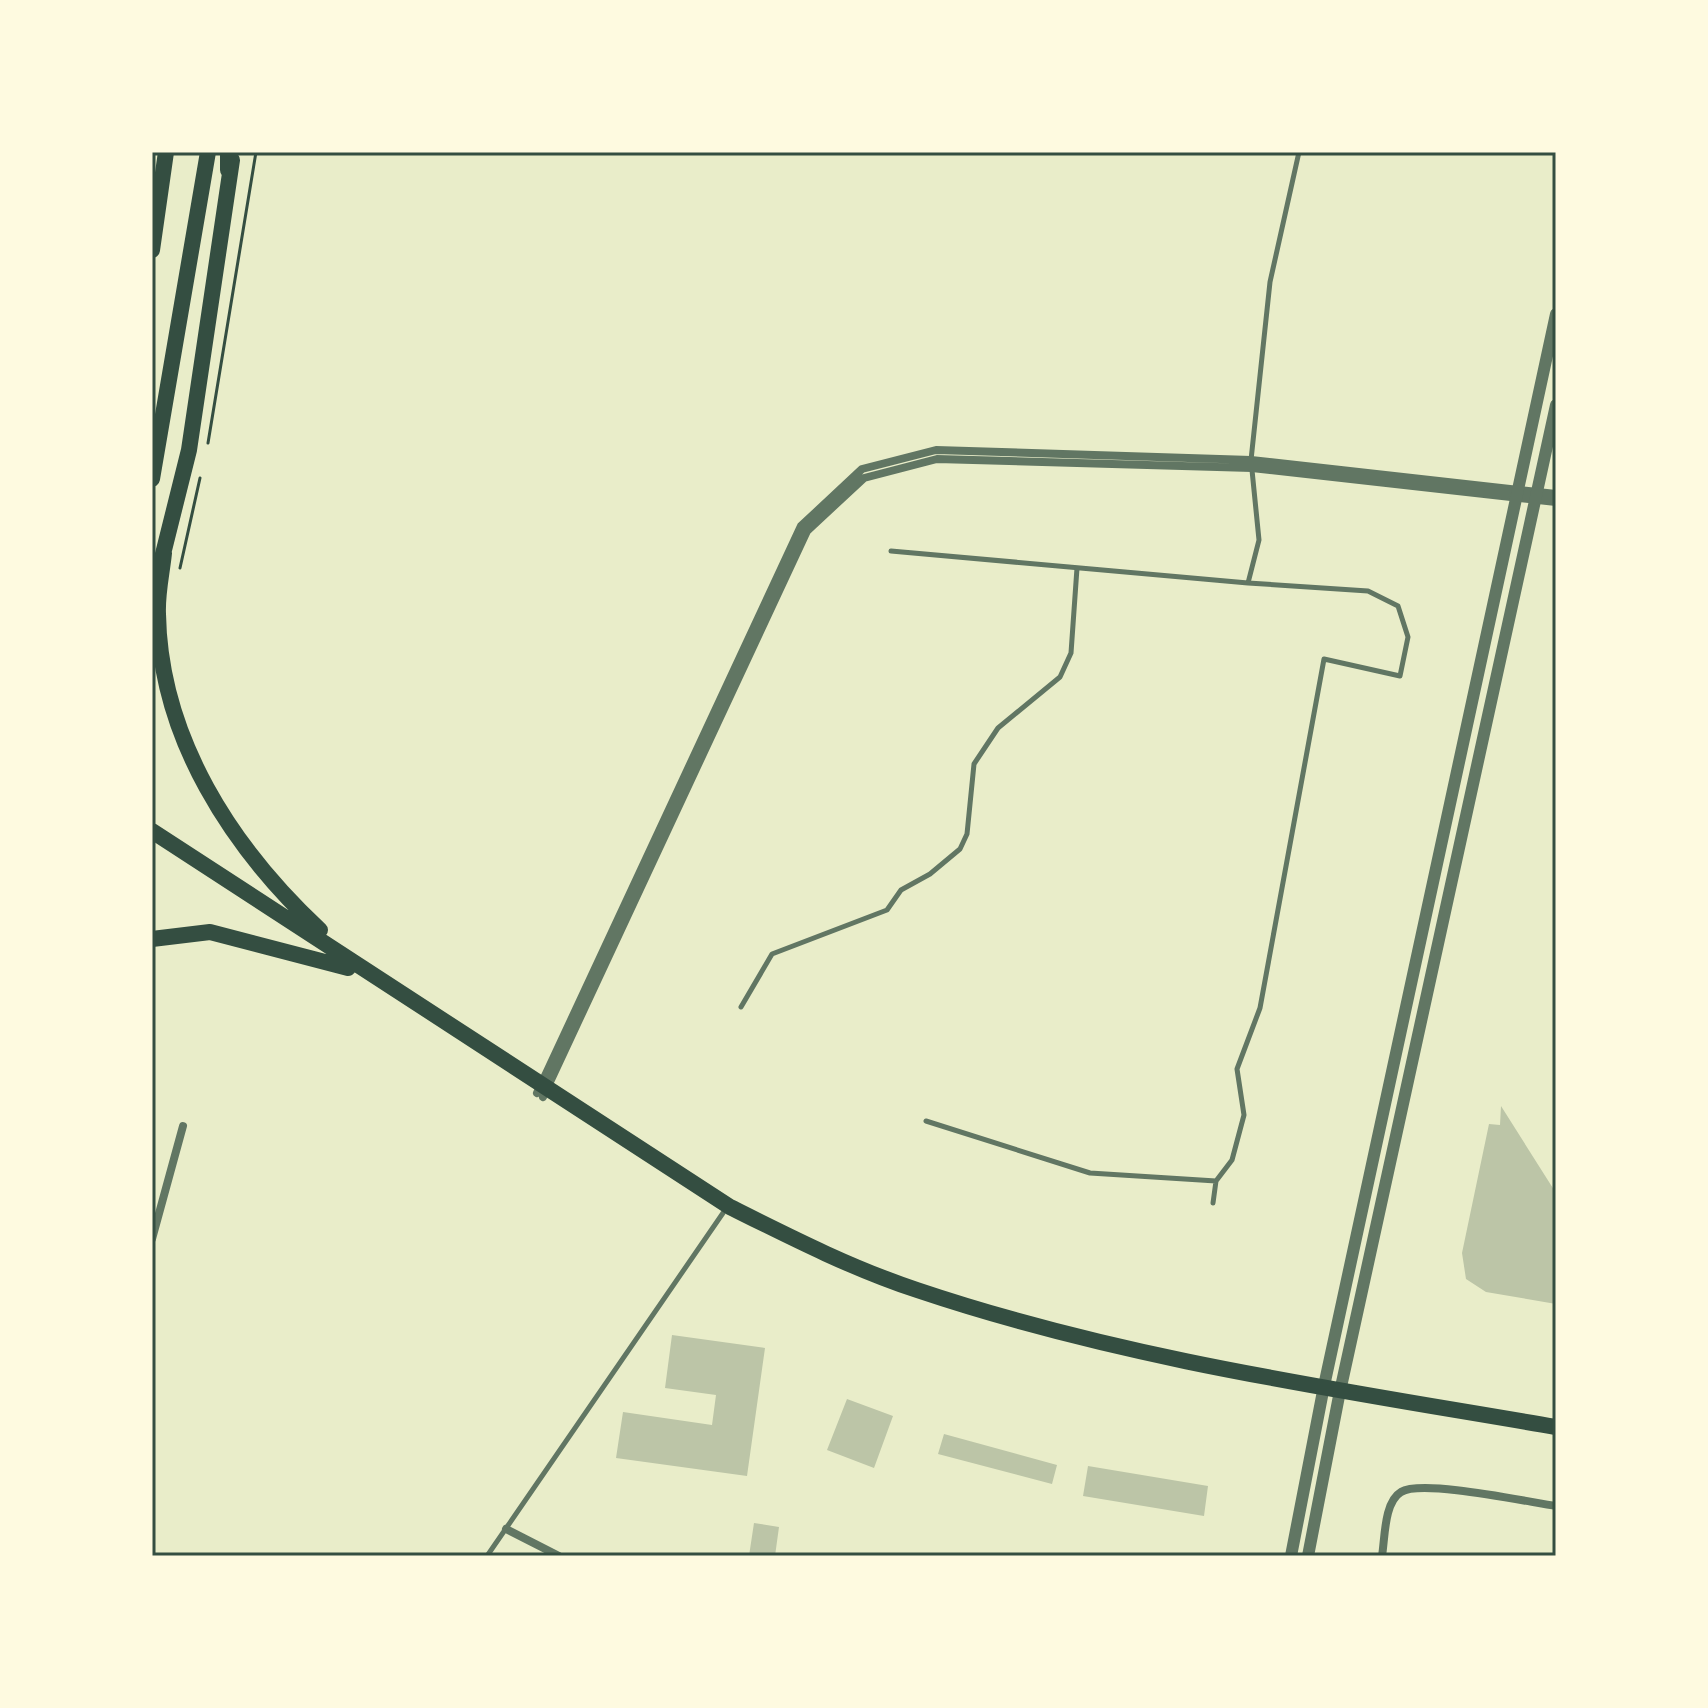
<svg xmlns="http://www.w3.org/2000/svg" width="1708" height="1708" font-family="'Exo 2',sans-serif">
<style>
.building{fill:#bcc5a7}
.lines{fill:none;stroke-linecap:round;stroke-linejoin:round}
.path{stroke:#344e41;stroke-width:3}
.service{stroke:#617663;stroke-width:5}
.minor{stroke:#617663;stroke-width:8}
.tertiary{stroke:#617663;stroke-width:12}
.primary{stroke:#344e41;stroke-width:16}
.trunk{stroke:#344e41;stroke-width:16}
.neatline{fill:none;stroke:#344e41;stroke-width:3}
</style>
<rect width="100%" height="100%" fill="#e9edc9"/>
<path class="building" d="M1501 1106 1556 1193V1304L1486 1292 1466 1279 1462 1253 1489 1124 1500 1125Z
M672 1335 765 1348 747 1476 616 1458 623 1412 712 1425 716 1395 665 1388Z
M847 1399 893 1416 874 1468 827 1450Z
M944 1434 1057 1465 1052 1484 938 1454Z
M1088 1466 1208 1486 1204 1516 1083 1496Z
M754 1523 779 1527 775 1556H749Z"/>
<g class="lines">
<path class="path" d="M208 443 256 152
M180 568 200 478"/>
<path class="service" d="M891 551 1248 583
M741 1007 772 954 887 910 901 890 930 874 960 849 967 834 974 764 998 728 1060 677 1071 653 1077 568
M926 1121 1090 1173 1216 1181
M1213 1203 1216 1181 1232 1160 1244 1115 1237 1069 1260 1008 1324 659 1400 676 1408 637 1398 606 1368 591 1248 583 1259 540 1251 460 1270 282 1299 152
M487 1556 723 1213"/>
<path class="minor" d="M537 1093 801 526 862 469 936 450 1251 460 1556 494
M543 1097 807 531 864 478 937 459 1252 468 1556 502
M152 1239 183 1126
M506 1529 559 1556
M1382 1556C1385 1538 1384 1502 1401 1492 1422 1479 1528 1502 1556 1506"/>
<path class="tertiary" d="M1291 1556 1324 1386 1556 314
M1308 1556 1339 1396 1556 405"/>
<path class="primary" d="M164 553C162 573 157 594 158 614 160 738 232 848 320 930
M161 562 189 450 232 160
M152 831 730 1207C790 1237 853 1269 917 1290 1125 1360 1341 1390 1556 1427
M152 939 210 932 348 968"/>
<path class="trunk" d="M228 152V170
M152 250 166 152
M152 479 208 152"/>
</g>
<rect width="1708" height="1708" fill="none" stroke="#fefae0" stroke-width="308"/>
<rect x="154" y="154" width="1400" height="1400" class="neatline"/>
</svg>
